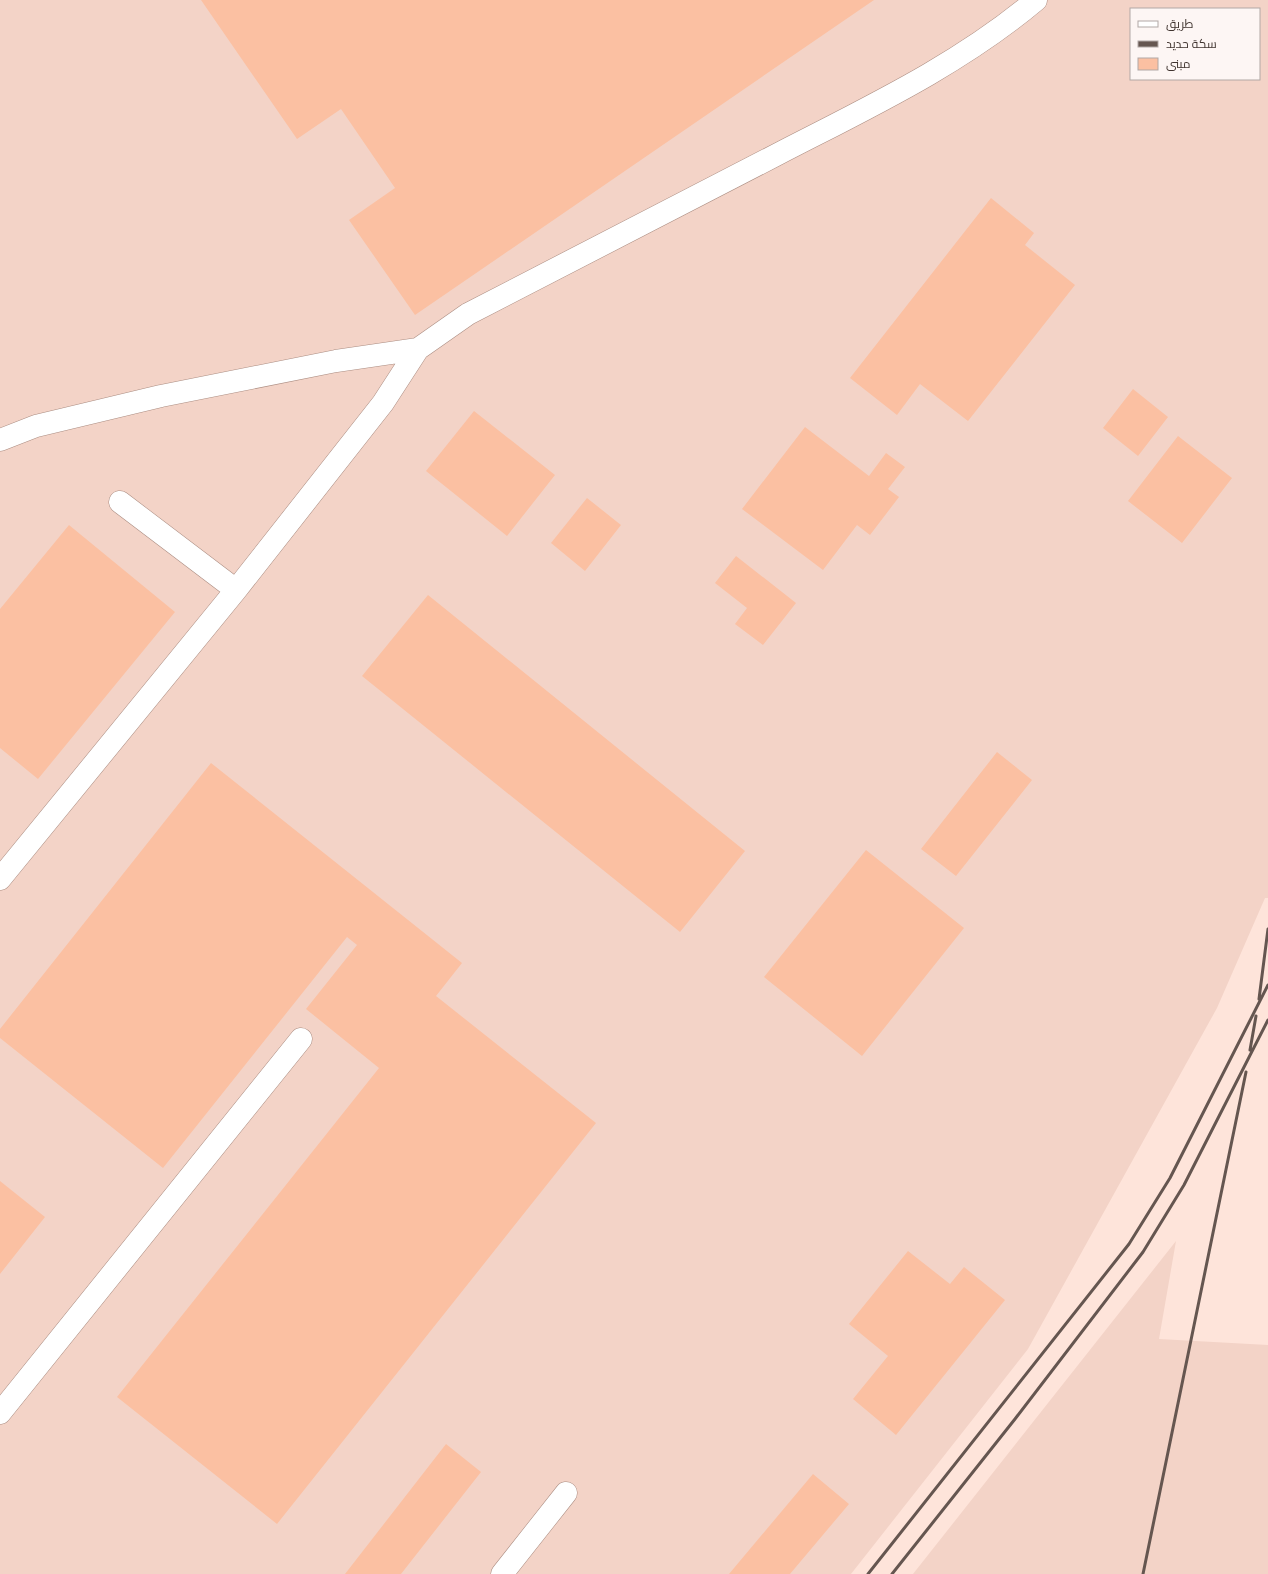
<svg xmlns="http://www.w3.org/2000/svg" width="1268" height="1574" font-family="Montserrat,Cairo,sans-serif">
<style>
.built{fill:#f3d3c7;fill-rule:evenodd}
.building{fill:#fbc0a2}
.lines{fill:none;stroke-linecap:round;stroke-linejoin:round}
.minor-casing{stroke:#ab8d82;stroke-width:23}
.minor{stroke:#fff;stroke-width:22}
.rail{stroke:#655650;stroke-width:3}
</style>
<rect width="100%" height="100%" fill="#fee4da"/>
<path class="built" d="M0 0H1268V898H1265L1217 1008 1028 1349 851 1574H0ZM1131 9H1259V79H1131Z
M1176 1241 1159 1339 1268 1345V1574H913Z"/>
<path class="building" d="M201 0H874L415 315 349 220 395 188 341 109 297 139Z
M991 198 1034 233 1025 245 1075 285 968 421 920 384 897 415 850 378Z
M1133 389 1168 417 1138 456 1103 428Z
M474 411 555 475 507 536 426 471Z
M805 427 869 476 886 453 905 467 888 489 899 497 870 535 857 525 823 570 742 509Z
M1178 436 1232 478 1182 543 1128 501Z
M587 498 621 525 585 571 551 543Z
M69 525 175 612 38 779 0 748V609Z
M736 556 796 603 763 645 735 624 747 608 715 583Z
M428 595 745 851 680 932 362 676Z
M997 752 1032 780 956 876 921 849Z
M211 763 462 963 436 996 596 1123 277 1524 117 1397 379 1068 306 1009 357 945 347 937 163 1168 0 1038V1029Z
M866 850 964 928 862 1056 764 977Z
M0 1181 45 1217 0 1274Z
M908 1251 950 1284 964 1267 1005 1300 896 1435 853 1399 888 1356 849 1324Z
M446 1444 481 1472 401 1574H345Z
M813 1474 849 1504 790 1574H729Z"/>
<g class="lines">
<g class="minor-casing">
<path id="minor" d="M0 440 36 426 161 396 336 361 418 349
M120 502 236 590
M0 879 236 590 383 403 418 349 468 314C572 261 675 207 778 154 867 108 959 65 1036 0
M0 1413 301 1039
M502 1574 566 1493"/>
</g>
<use href="#minor" class="minor"/>
<path class="rail" d="M1259 999 1268 929
M1250 1050 1256 1016
M868 1574 1129 1244 1170 1178 1268 985
M892 1574 1015 1419 1143 1252 1184 1185 1268 1020
M1143 1574 1246 1072"/>
</g>
<rect x="1130" y="8" width="130" height="72" fill="#fdf6f4" stroke="#b1a8a5"/>
<rect x="1138" y="21" width="20" height="6" fill="#ffffff" stroke="#b1a8a5"/>
<text x="1166" y="28" font-size="12" fill="#3f332e">طريق</text>
<rect x="1138" y="41" width="20" height="6" fill="#655650" stroke="#b1a8a5"/>
<text x="1166" y="48" font-size="12" fill="#3f332e">سكة حديد</text>
<rect x="1138" y="58" width="20" height="12" fill="#fbc0a2" stroke="#b1a8a5"/>
<text x="1166" y="68" font-size="12" fill="#3f332e">مبنى</text>
</svg>
